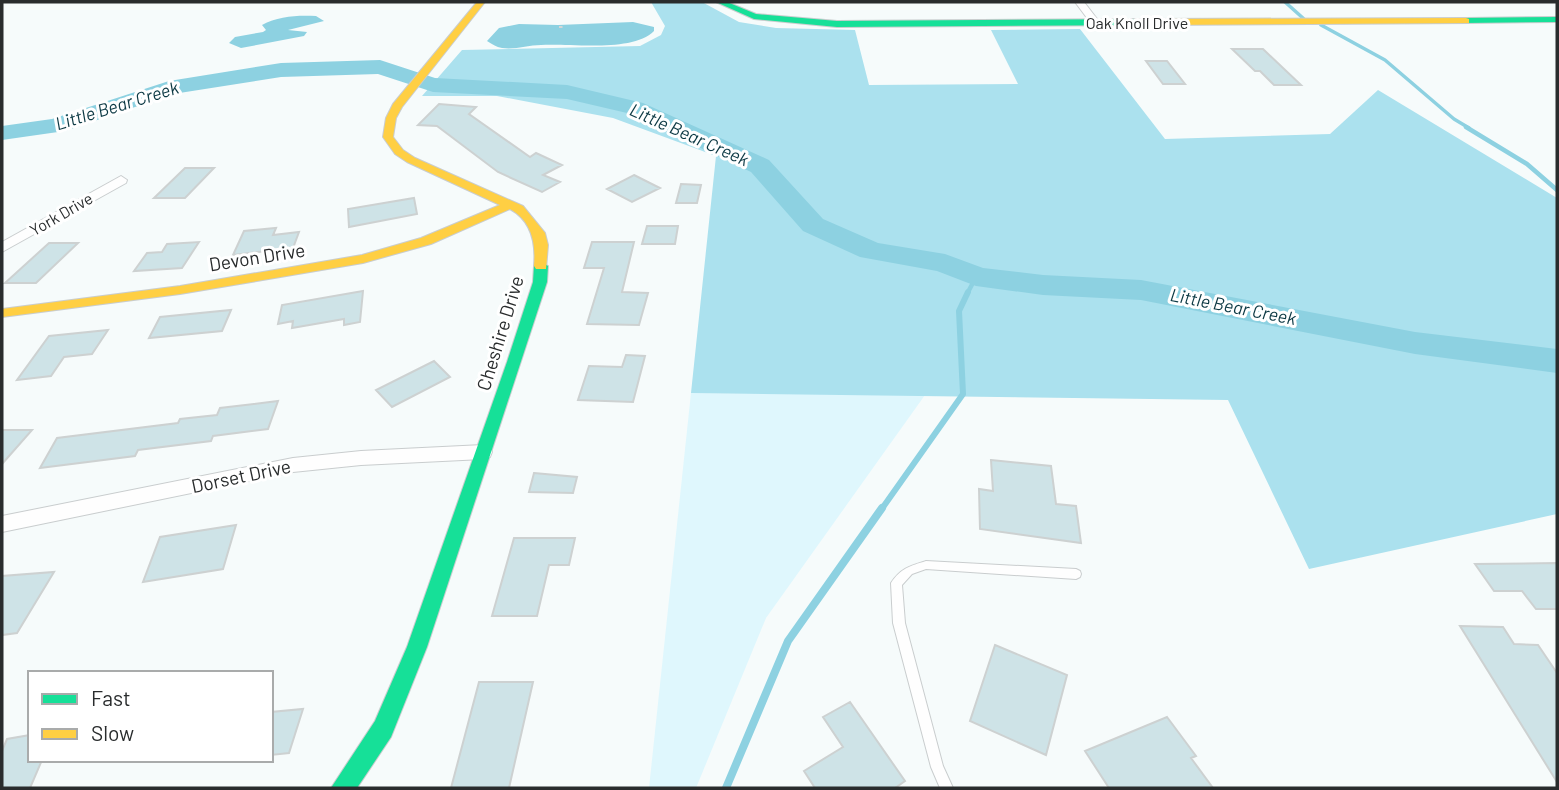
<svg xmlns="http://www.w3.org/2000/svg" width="1559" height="790" font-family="Barlow,sans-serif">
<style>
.green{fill:#dff7fd}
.forest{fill:#abe1ee}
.water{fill:#8dd1e1}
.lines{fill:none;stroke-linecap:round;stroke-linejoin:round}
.stream-far3{stroke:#8dd1e1;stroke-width:3.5}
.stream-far2{stroke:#8dd1e1;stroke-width:4.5}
.stream-far1{stroke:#8dd1e1;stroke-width:6}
.stream{stroke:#8dd1e1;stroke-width:8}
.river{fill:#8dd1e1;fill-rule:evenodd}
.building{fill:#cee3e7;stroke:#cdd1d1;stroke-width:2}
.lane-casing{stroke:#c9cdce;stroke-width:2}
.street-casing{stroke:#c9cdce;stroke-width:2}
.fast-casing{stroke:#c9cdce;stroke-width:2}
.slow-casing{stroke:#c9cdce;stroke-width:2}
.path{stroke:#d5d6d6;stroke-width:2;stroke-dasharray:3.5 3.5;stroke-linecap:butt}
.lane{fill:#fefefe;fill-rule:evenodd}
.street{fill:#fefefe;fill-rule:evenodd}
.fast{fill:#16e098;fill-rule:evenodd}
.slow{fill:#ffcf43;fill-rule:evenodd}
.labels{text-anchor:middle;stroke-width:6;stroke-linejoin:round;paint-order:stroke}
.far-street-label{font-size:16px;fill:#292c2d;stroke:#fff}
.far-water-label{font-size:18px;font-style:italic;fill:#0b3843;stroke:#fff}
.street-label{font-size:19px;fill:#292c2d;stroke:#fff}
</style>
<rect width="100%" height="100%" fill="#f6fbfb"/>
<path class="green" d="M691 393 925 395 766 618 696 788H649Z"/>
<path class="forest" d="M651 2H702L739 22 776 28 855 30 869 85 1018 84 991 30 1080 29 1165 139 1330 134 1378 90 1557 198V514L1309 569 1228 400 691 393 716 156 613 118 497 96H422L462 50 640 46 661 35 665 26Z"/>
<path class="water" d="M316 16 324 21 288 30 307 32 304 36 241 48 229 43 235 37 263 32 266 30 262 25C278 16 298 15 316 16Z
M633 22 654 27V31C632 53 570 43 541 45 528 45 515 50 502 48 496 47 492 44 487 41L499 28 519 24 558 25Z"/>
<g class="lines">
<path class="stream-far3" d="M1285 2 1304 19
M1321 25 1385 60 1454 119 1469 128"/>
<path class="stream-far2" d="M1466 127 1527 164 1557 190
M967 294 976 277"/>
<path class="stream-far1" d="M881 510 963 394 959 311 968 292"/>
<path class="stream" d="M726 788 788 641 882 508"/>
<path class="river" d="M380 60 435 78 567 85 643 103 769 160 823 219 878 243 945 254 983 268 1043 275 1141 280 1415 332 1557 349V373L1415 354 1141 300 1043 295 976 286 937 271 860 257 803 231 751 172 627 113 567 99 433 92 378 74 281 77 173 94 65 131 2 140V126L52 119 169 81 281 63Z"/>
</g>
<path class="building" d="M1232 49H1263L1301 85H1274L1260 71H1255Z
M1146 61H1167L1185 84H1163Z
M439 104 476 107 469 114 530 157 536 153 562 165 543 175 560 182 542 192 498 172 437 126 418 125Z
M185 168H214L185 198H154Z
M634 175 660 188 632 202 607 189Z
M681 184 701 185 697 203H676Z
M414 198 417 214 349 227 348 209Z
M647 226H678L675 244H642Z
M276 228 273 235 299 232 293 248 233 255 244 231Z
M199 242 182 268 134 271 147 253 162 252 167 244Z
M592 242H634L622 292 648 293 639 325 587 324 604 268H584Z
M49 243H78L36 283H5Z
M363 291 360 322 344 325V319L292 328 293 321 278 324 282 305Z
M231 310 222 331 149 338 160 317Z
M108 330 92 354 64 357 51 376 17 380 49 336Z
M626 355 645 356 633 402 578 400 589 366 622 367Z
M434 361 450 377 392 407 376 390Z
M278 401 268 429 213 436 211 441 138 450 135 456 40 468 57 438 178 423 180 419 217 415 220 408Z
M2 430H32L2 464Z
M991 460 1051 466 1056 504 1076 506 1081 543 980 529 979 489 993 491Z
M534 473 577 477 573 493 529 492Z
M236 525 223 569 143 582 160 537Z
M514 538H575L569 565H549L537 616H492Z
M1557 563V609H1536L1522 591H1494L1475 564Z
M54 572 17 633 2 635V576Z
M1460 626 1503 627 1514 644 1538 645 1557 673V782Z
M995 645 1067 675 1046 755 970 721Z
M479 682H533L509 788H451Z
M850 702 905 781 895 788H815L804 771 843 747 823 717Z
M303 709 289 753 271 755V712Z
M1167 717 1196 756 1191 758 1213 788H1109L1085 751Z
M30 735V760H42L30 788H2V751L7 739Z"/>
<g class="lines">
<g class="lane-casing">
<path id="lane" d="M926 561 1076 569 1080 571 1081 574 1080 577 1076 579 926 569 912 574 902 585 905 623 943 766 953 788H940L931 767 893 623 891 583C901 568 910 566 926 561Z"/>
</g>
<g class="street-casing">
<path id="street" d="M1075 2H1084L1101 24 1099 26H1093Z
M121 176 127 180 126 183 2 252V242Z
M483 445 490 447 492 452 490 457 483 459 361 465 293 472 2 532V516L293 458 361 451Z"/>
</g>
<g class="fast-casing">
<path id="fast" d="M716 2H727L756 14 837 21 1154 19 1158 22 1154 25 837 27 754 19Z
M1466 18 1557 17V22L1463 23V19Z
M541 262 548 266 547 282 427 647 391 737 357 788H331L375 721 407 647 507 362 533 282 534 266Z"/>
</g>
<g class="slow-casing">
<path id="slow" d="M477 2H485L402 107 396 118 393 137 403 150 415 158 523 206 545 233 548 245 546 269H536L534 266C536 243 532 221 510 209L431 244 363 263 180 294 2 317V309L180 286 362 255 421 238 500 205 407 162 395 154 383 137 386 118 393 104Z
M1466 18 1469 19V23L1154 25 1150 22 1154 19Z"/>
</g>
<path class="path" d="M559 27H564"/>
<use href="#lane" class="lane"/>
<use href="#street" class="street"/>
<use href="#fast" class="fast"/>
<use href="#slow" class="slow"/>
</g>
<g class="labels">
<g class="far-street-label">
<text x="1137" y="29">Oak Knoll Drive</text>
<text transform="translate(61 214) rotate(-30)" y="6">York Drive</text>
</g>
<g class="far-water-label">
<text transform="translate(117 106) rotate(-17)" y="6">Little Bear Creek</text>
<text transform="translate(689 135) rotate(24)" y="6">Little Bear Creek</text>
<text transform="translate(1233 307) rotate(11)" y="6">Little Bear Creek</text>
</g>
<g class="street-label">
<text transform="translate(257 257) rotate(-9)" y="7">Devon Drive</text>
<text transform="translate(500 333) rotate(-73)" y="7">Cheshire Drive</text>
<text transform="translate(241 476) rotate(-12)" y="7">Dorset Drive</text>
</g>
</g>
<rect width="1559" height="790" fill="none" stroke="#292c2d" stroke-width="7"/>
<rect x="28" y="671" width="245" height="91" fill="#ffffff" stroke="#a9abab" stroke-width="2"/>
<rect x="42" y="694" width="35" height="10" fill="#16e098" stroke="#a9abab" stroke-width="2"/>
<text x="91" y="706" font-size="21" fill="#292c2d">Fast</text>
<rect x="42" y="729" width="35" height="10" fill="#ffcf43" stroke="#a9abab" stroke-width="2"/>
<text x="91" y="741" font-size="21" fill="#292c2d">Slow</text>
</svg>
